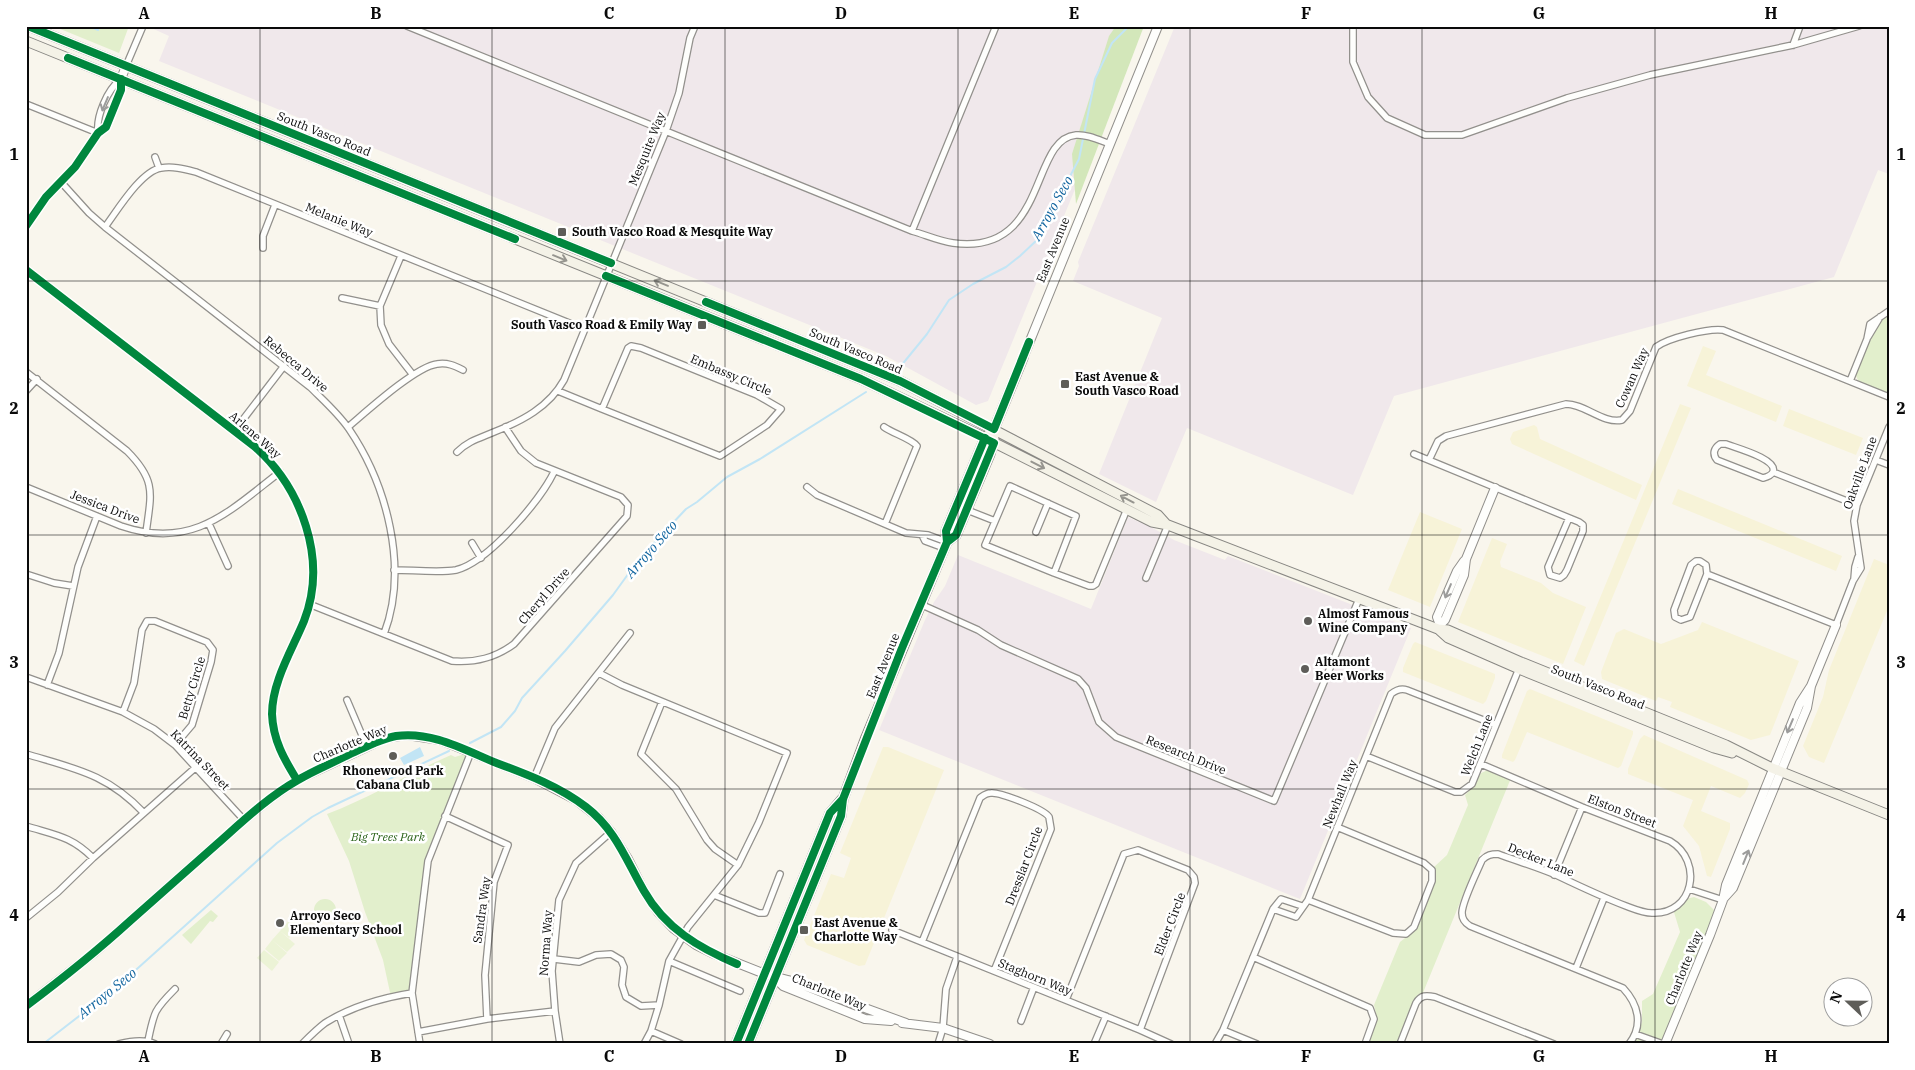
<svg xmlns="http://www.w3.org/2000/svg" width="1915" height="1070" font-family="'IBM Plex Serif',serif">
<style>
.industrial{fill:#f0e8eb}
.farmland{fill:#f7f3d8}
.green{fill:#e2efcc}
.forest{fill:#d3e7ba}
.pitch{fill:#ecf3d6}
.water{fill:#c2e5f5}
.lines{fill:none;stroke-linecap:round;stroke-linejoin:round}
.stream{stroke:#c2e5f5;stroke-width:2}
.minor-casing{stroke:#92908c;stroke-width:8}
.tertiary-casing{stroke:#92908c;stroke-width:10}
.secondary-casing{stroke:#888783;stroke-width:11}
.minor{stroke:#fefefc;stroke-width:5.5}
.tertiary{stroke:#fefefc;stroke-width:8}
.secondary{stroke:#f4f2e7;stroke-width:9}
.cycleway-casing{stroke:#fff;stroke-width:11}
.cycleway{stroke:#00873e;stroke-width:8}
.oneway{stroke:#9c9c9b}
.oneway2{stroke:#96958f}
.grid{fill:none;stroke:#0a0a0a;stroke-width:1;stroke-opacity:0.55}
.poi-dot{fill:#5e5d59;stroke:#fff;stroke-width:2}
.labels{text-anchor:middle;stroke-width:5;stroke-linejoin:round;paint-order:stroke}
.street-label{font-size:12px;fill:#0a0a0a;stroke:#fff}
.poi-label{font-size:12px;font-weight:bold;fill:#0a0a0a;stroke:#fff;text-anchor:start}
.park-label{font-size:12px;font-style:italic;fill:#2b631a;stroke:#fff}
.water-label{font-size:14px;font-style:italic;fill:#11659f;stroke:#fff}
.neatline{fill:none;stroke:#0a0a0a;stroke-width:2}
.grid-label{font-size:16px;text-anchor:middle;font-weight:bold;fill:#0a0a0a}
</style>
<rect width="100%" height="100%" fill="#f9f6ed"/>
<path class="industrial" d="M147 26H1142L988 401 976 405 886 356 159 61 169 36Z
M1175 26H1889V174L1878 170 1834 277 1394 396 1353 495 1187 428 1156 502 1099 474 1162 318 1073 281 1079 266 1078 262Z
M1128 517 1151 527 1174 540 1225 560 1228 556 1411 628 1300 899 879 730 925 620 934 602 945 586 958 555 1091 609Z"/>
<path class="farmland" d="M1703 346 1716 351 1706 375 1782 406 1776 422 1687 386Z
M1680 404 1691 408 1584 666 1574 661Z
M1789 409 1863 438 1856 455 1783 426Z
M1534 425 1537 427 1540 439 1642 485 1636 500 1512 444 1510 439 1513 432Z
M1678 489 1842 556 1836 571 1672 504Z
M1420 512 1462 529 1430 607 1388 590Z
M1492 538 1507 544 1500 562 1501 567 1541 583 1553 593 1586 607 1563 664 1458 622Z
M1874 559 1889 565V606L1824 763 1809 757 1803 746 1823 697 1829 670Z
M1702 622 1799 661 1770 735 1751 740 1670 707 1672 702 1658 697 1656 701 1602 679 1601 672 1616 633 1624 629 1661 644 1698 630Z
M1415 642 1495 674V678L1486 701 1483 704 1403 672V668L1413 644Z
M1530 689 1633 731V734L1621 766 1618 768 1527 732 1515 760 1513 762 1502 758V755L1527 691Z
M1644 735 1747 780 1749 784 1745 793 1740 798 1711 786 1701 811 1730 823V829L1711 877 1707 876 1699 846 1683 826 1693 800 1628 774V769L1640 739Z
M883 747H888L944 770 865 965 859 966 807 945 804 940 831 874 844 878 851 858 840 853Z"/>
<path class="green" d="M53 26H129L119 53Z
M1889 314V395L1860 384 1855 374C1863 355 1870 325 1889 314Z
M471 752 428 861 412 993 391 997 383 960 365 912 349 861 327 814C370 798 409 773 451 755L455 757Z
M1488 770 1511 778 1402 1044H1367L1377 1018 1374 1005 1400 942 1414 931 1436 879 1434 867 1447 855 1468 805 1465 795 1472 788 1481 773Z
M1694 897 1706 902 1714 910 1713 919 1662 1044H1633L1642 1022V1001L1653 994 1680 932 1673 909 1686 899Z
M314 910a11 11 0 1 1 22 0a11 11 0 1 1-22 0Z
M211 910 218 916 213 922 210 921 191 944 182 935Z"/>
<path class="forest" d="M1116 26H1144L1076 204 1072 154 1109 36Z"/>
<path class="pitch" d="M293 916 302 923 289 938 280 931Z
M280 931 295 944 287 952 272 940Z
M272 940 287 953 279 961 265 949Z
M264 950 279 962 272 971 257 958Z"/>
<path class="water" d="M420 747 424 756 404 765 400 758Z"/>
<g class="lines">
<path class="stream" d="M89 26 98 30
M896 372 927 334 949 300 973 284 1006 267 1020 256 1037 240 1079 159 1095 79 1112 43 1129 26
M470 743 501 727 515 711 522 698 565 651 613 595 639 559 686 509 697 502 727 477 760 459 866 392
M43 1044 118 986 277 843 312 817 328 808 449 751"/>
<g class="minor-casing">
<path id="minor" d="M407 26 912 231C926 235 939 241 953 243 1049 256 1029 139 1076 135 1087 134 1099 140 1110 144
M1353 26V62L1368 97 1387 118 1425 135H1462L1567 98 1650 75 1793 45 1859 26
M1793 45 1800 26
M126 66 143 26
M26 104 98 133
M98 133C96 116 107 90 121 79
M155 157 159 168
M61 182 89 213 105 227 310 387C323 400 338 413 349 429 387 485 409 568 384 634
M26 226 46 197 75 167 98 133 106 127 121 90V79
M105 227C117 211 141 171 161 168 173 166 184 169 196 172L584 329
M912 231 996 26
M263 248V236L275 205
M401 256 380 306 381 325 389 344 413 375
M26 270 254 446C302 488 328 560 304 621 292 650 272 682 272 714 273 740 284 759 297 780
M342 298 380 306
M1868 337 1880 317
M631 346 641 348 757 395 781 409 767 425 720 456 602 409 628 348Z
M26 372 127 451C157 481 151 494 146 533
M1850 381 1867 339 1870 324 1889 311
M26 391 37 379
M558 391 602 409
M348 427C366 412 415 367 437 364 447 362 455 366 463 370
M884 427C892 433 912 439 917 446L885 524
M235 430 284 366
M1720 444H1726C1736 448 1778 459 1773 472 1771 476 1767 477 1763 478L1717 460C1712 454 1714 448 1720 444Z
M457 452C468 441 480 438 494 432 522 421 549 407 564 380L666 131 679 93 690 38 695 26
M1414 454 1579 522 1583 525V531L1567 570 1564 575 1560 578 1550 575 1548 567 1569 518
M1429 460 1438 441 1446 436 1566 404C1585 404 1603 424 1622 420L1630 411 1656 347C1668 338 1708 328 1723 330L1889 397
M1876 460 1889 465
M1773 472 1857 505
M1010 486 1076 516 1054 573 985 545Z
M26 487 121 526C192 550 227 513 280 472
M807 487 817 495 906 533 928 535 947 542
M967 510 995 521
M209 524 228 566
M1036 532 1048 503
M922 535 925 541 944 548
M472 543 481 558
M1696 561H1700L1706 565 1707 574 1690 617 1681 620 1675 617 1674 610 1691 565Z
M394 570C411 570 441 573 456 570 488 562 540 501 554 472
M1054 573 1089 586H1093L1096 584 1127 509
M26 574 54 583 73 586
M1707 574 1836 625 1853 581 1861 568 1854 521 1857 505 1889 427
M1146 578 1168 525
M1854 579 1855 567 1858 557
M309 604 452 661C476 663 495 658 514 644L627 516 628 505 621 497 536 463 521 451 505 427
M920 604 978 630 1001 645 1078 679 1086 688 1099 722 1116 737 1274 801 1359 599
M599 673 622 685 787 753 759 822 738 865 688 927 669 961 659 1005 651 1031 644 1044
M26 677 123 712 154 729 175 745 244 820
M47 685 59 653 78 567 97 516
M347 700 367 747
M662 702 641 754 676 789 707 840 715 849 738 865
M123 712 134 683 142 630 147 621H155L207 642 213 650 211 662 192 725 175 745
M26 754C76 769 107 774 144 813
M1366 756 1455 792H1461L1472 784 1520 666
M1481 764 1582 807 1670 841C1704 861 1694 915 1652 913 1643 913 1634 909 1626 906 1602 897 1579 886 1556 875 1537 867 1517 861 1498 854 1491 854 1487 855 1482 860 1477 872 1462 902 1462 913 1462 919 1465 923 1470 926L1623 988C1638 1004 1644 1025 1629 1044
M534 778 555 728 630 633
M445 816 508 845 494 882 485 975 487 1019
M26 826C55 835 71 836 93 858
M1554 875 1582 807
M1689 889 1723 900
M714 895 759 913H765L780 874
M1308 900 1393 933 1406 934 1414 927 1432 881V870L1424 863 1337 827
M1273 909 1296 917 1308 900 1391 694C1396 690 1401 688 1407 690L1496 725
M26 918 58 892 93 858 195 768
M892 930 1140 1030 1171 1044
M922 942 980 798C984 795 986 793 991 793 1000 792 1044 809 1049 817L1051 829 994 971
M1253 957 1370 1008 1374 1019 1365 1044
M554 959 579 962 596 955 611 954 621 960 624 967 622 985 626 997 641 1006 659 1005
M669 961 740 991
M1576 968 1604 898
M1066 1000 1124 854 1138 850 1188 870 1194 877 1195 883 1140 1030
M339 1015 349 1044
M1021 1021 1034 987
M1223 1030 1257 1044
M651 1031 681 1044
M418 1032 487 1019 555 1011
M1635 1034 1663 1044
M148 1041C154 1012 154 1010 175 989
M119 1044C131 1041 144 1039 155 1044
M221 1044 227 1034
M302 1044C309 1037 317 1029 325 1023 352 1006 381 998 412 993
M420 1044 412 993 428 861 471 752
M560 1044 555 1011 552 971 559 900 576 863 611 832
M938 1044 943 1028 946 989 957 957
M1094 1044 1106 1016
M1215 1044 1223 1030 1273 909 1281 899 1302 906
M1400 1044 1416 1003C1421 995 1426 995 1435 997L1554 1044"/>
</g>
<g class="tertiary-casing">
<path id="tertiary" d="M121 79 126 66
M1023 358 1158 26
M1440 625 1437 617 1457 571 1464 561
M1438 629 1440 625 1445 620 1464 575 1466 559 1495 488
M1724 898 1733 888 1807 708 1811 686 1836 625
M775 978 783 986 865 1019 891 1021
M26 1006 95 952 244 820 271 798 297 780 367 747 386 738 407 735 440 740 534 778 576 800 599 818 611 832 628 859 645 893 658 912 674 929 696 945 712 953 765 974 788 980 906 1023
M902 1023 943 1028 990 1044
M1665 1044 1710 935 1723 900 1726 885 1800 703 1811 686"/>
</g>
<g class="secondary-casing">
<path id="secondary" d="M28 26 900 381 1158 515 1167 525
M26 41 861 379 977 434 1152 522 1168 525 1438 629 1448 630 1521 662 1726 745 1772 768 1889 815
M947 542 956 535 990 454 994 439
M1438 629 1448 638 1519 669 1714 748 1732 753
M736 1044 830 813 842 799
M748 1044 841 816 843 799 866 737 947 542 946 531 985 438 994 429 1023 358"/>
</g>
<use href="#minor" class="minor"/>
<use href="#tertiary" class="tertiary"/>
<use href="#secondary" class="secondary"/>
<g class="cycleway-casing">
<path id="cycleway" d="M28 26 611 263
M68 58 515 239
M26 226 46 197 75 167 98 133 106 127 121 90V79
M26 270 254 446C302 488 328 560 304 621 292 650 272 682 272 714 273 740 284 759 297 780
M606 276 861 379 994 443 956 535 947 542
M706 302 900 381 994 429 1029 342
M26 1006C62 979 97 951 130 921 159 895 188 870 217 844 243 821 268 797 298 780 313 771 330 764 346 756 362 749 379 739 396 736 431 731 463 749 494 762 526 774 559 786 586 807 616 830 626 860 644 891 665 928 699 948 737 964
M736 1044 830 813 843 799
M748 1044 841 816 843 799 902 648 947 542 946 531 985 438"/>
</g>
<use href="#cycleway" class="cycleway"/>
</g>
<defs><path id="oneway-shaft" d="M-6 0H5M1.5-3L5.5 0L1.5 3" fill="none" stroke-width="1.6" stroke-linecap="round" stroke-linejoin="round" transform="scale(1.25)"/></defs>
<g class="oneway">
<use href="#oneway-shaft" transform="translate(105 104) rotate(113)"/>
<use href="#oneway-shaft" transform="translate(1448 591) rotate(113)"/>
<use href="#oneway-shaft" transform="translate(1790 726) rotate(113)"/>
<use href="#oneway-shaft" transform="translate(1746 857) rotate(-68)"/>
</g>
<g class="oneway2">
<use href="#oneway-shaft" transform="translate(560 258) rotate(22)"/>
<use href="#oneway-shaft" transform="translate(661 283) rotate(-158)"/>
<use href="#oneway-shaft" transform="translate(1038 465) rotate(27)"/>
<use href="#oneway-shaft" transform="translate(1127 499) rotate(-152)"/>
</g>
<path class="grid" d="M260 26V1044M492 26V1044M725 26V1044M958 26V1044M1190 26V1044M1422 26V1044M1655 26V1044M26 281H1889M26 535H1889M26 789H1889"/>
<g class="poi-dot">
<rect x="557" y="227" width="10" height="10" rx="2.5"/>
<rect x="697" y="320" width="10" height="10" rx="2.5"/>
<rect x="1060" y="379" width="10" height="10" rx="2.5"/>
<circle cx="1308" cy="621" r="5"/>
<circle cx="1305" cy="669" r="5"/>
<circle cx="393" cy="756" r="5"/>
<circle cx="280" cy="923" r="5"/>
<rect x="799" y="925" width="10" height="10" rx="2.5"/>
</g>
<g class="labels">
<g class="street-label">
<text transform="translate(324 134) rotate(22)" y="4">South Vasco Road</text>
<text transform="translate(647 149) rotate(-68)" y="4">Mesquite Way</text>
<text transform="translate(339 220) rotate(22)" y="4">Melanie Way</text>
<text transform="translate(1053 250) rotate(-68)" y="4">East Avenue</text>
<text transform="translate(856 351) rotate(23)" y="4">South Vasco Road</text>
<text transform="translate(296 364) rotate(40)" y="4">Rebecca Drive</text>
<text transform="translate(731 375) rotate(23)" y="4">Embassy Circle</text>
<text transform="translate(1632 378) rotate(-66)" y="4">Cowan Way</text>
<text transform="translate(255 435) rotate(41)" y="4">Arlene Way</text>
<text transform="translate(1860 473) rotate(-70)" y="4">Oakville Lane</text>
<text transform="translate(105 507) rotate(21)" y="4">Jessica Drive</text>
<text transform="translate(544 596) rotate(-49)" y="4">Cheryl Drive</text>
<text transform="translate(883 666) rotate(-68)" y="4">East Avenue</text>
<text transform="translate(1598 687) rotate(22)" y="4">South Vasco Road</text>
<text transform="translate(192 688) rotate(-73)" y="4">Betty Circle</text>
<text transform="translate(350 744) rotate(-23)" y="4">Charlotte Way</text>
<text transform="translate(1477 745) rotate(-68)" y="4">Welch Lane</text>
<text transform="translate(1186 755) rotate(22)" y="4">Research Drive</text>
<text transform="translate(200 760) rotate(46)" y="4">Katrina Street</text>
<text transform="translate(1340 794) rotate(-68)" y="4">Newhall Way</text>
<text transform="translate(1622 811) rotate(21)" y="4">Elston Street</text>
<text transform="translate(1541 860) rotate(22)" y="4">Decker Lane</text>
<text transform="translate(1024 866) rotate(-69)" y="4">Dresslar Circle</text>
<text transform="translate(482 910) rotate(-82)" y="4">Sandra Way</text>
<text transform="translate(1170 924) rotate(-69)" y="4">Elder Circle</text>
<text transform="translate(546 943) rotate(-86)" y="4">Norma Way</text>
<text transform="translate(1684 968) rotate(-68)" y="4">Charlotte Way</text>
<text transform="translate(1035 977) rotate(22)" y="4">Staghorn Way</text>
<text transform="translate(829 992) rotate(22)" y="4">Charlotte Way</text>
</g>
<g class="poi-label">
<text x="572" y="236">South Vasco Road &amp; Mesquite Way</text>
<text x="692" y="329" text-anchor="end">South Vasco Road &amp; Emily Way</text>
<text x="1075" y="381">East Avenue &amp;<tspan x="1075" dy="14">South Vasco Road</tspan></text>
<text x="1318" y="618">Almost Famous<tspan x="1318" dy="14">Wine Company</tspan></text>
<text x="1315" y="666">Altamont<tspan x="1315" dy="14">Beer Works</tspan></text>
<text x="393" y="775" text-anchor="middle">Rhonewood Park<tspan x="393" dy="14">Cabana Club</tspan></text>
<text x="290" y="920">Arroyo Seco<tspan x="290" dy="14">Elementary School</tspan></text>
<text x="814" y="927">East Avenue &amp;<tspan x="814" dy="14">Charlotte Way</tspan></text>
</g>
<g class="park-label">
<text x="388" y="841">Big Trees Park</text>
</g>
<g class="water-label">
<text transform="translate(1052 208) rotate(-61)" y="5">Arroyo Seco</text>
<text transform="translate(651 549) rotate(-49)" y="5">Arroyo Seco</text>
<text transform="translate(107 993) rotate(-39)" y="5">Arroyo Seco</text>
</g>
</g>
<rect width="1915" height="1070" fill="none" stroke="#ffffff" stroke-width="55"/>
<g transform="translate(1848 1002) rotate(292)"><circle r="24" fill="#ffffff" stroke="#9d9d9d"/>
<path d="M0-4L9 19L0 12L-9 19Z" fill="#5e5d59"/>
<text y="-8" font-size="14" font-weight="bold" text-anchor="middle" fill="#0a0a0a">N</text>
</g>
<rect x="28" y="28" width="1860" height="1014" class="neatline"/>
<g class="grid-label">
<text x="144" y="19">A</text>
<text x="376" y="19">B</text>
<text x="609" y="19">C</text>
<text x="841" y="19">D</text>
<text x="1074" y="19">E</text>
<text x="1306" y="19">F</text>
<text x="1539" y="19">G</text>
<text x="1771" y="19">H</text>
<text x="14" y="160">1</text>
<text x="1901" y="160">1</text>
<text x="14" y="414">2</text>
<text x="1901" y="414">2</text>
<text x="14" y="668">3</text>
<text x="1901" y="668">3</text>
<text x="14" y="921">4</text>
<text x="1901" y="921">4</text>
<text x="144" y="1062">A</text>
<text x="376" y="1062">B</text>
<text x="609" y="1062">C</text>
<text x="841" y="1062">D</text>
<text x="1074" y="1062">E</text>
<text x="1306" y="1062">F</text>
<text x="1539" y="1062">G</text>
<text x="1771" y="1062">H</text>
</g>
</svg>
